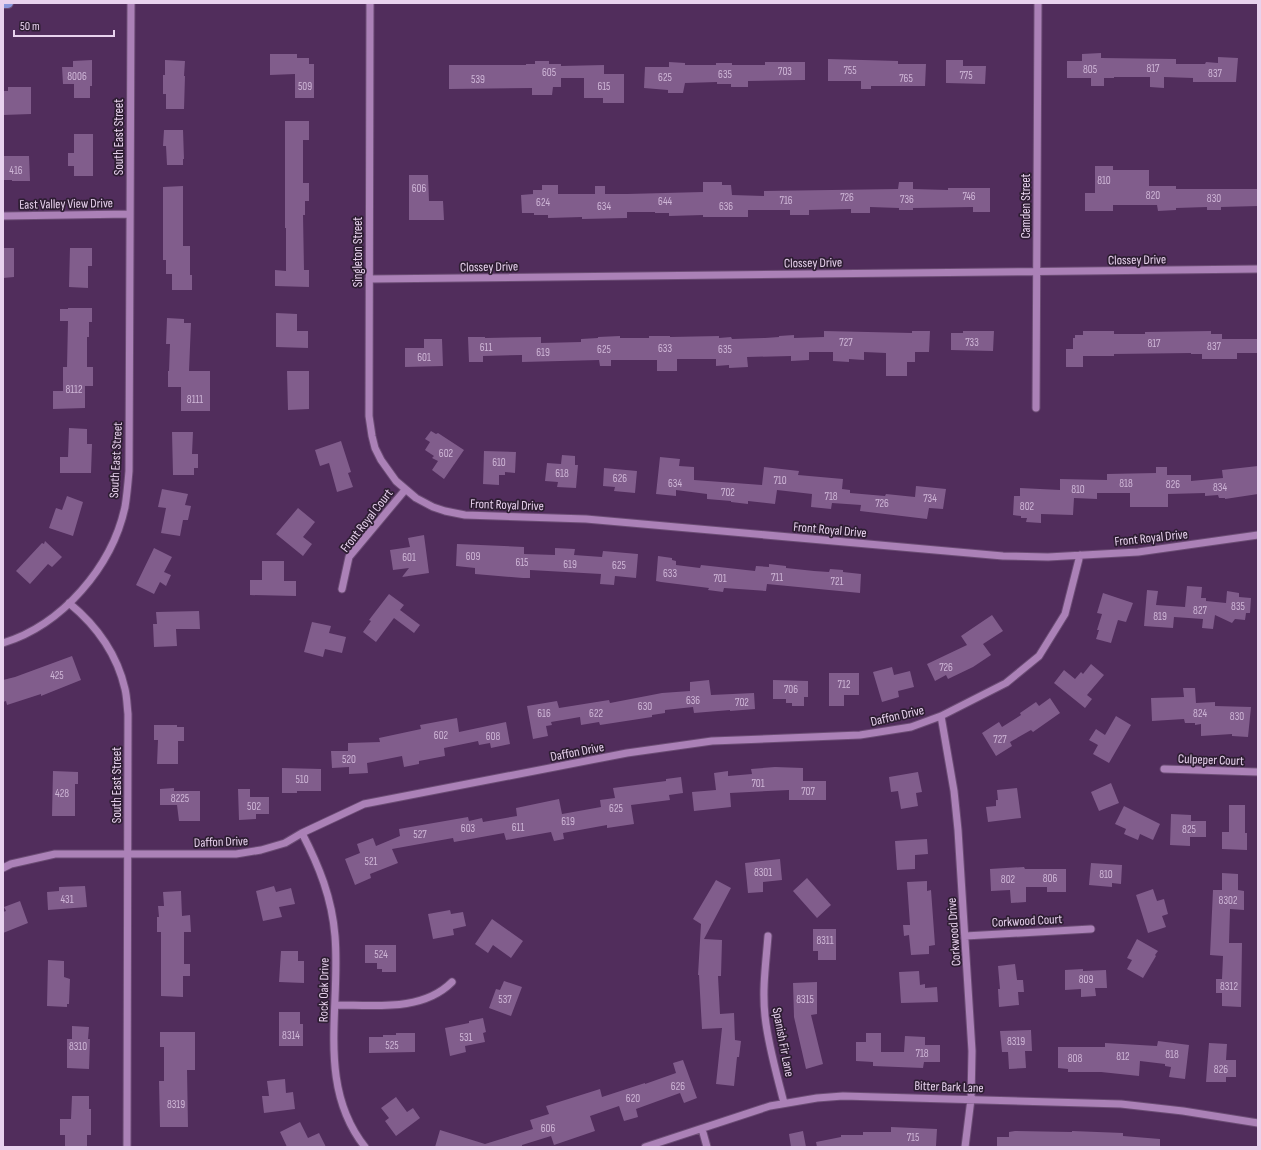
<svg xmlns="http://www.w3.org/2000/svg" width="1261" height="1150" font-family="'Sofia Sans Condensed',sans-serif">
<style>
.building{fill:#815d8c}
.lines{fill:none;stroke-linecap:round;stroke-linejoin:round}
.minor-casing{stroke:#6b4c74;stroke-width:9}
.major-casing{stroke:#6b4c74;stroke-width:12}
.minor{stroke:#ab81b7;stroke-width:7}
.major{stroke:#8896db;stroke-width:10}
.labels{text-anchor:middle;stroke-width:3.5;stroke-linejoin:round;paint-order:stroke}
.number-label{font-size:11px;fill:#ceb5d6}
.street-label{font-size:13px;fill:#e8d2ee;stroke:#2e1e33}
</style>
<rect width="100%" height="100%" fill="#512d5c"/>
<path class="building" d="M1101 53V58L1176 59V64H1205L1206 62 1218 63V57L1238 58 1236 82H1193V78L1164 77V88L1150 87V77H1114V78H1104V86H1091V78H1067V61H1082V54Z
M270 54H297V58H309V64H314V98H295V74L270 75Z
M828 59 898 61V64H926L925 86H871V89H861V81H828Z
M92 60V86H90V98H74V84H63L62 67H73V61Z
M165 60 185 61 184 76H185L184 109H166V94H163V75H165Z
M946 60H963V66H986L985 84 946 83Z
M535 61H549V64H561V66L604 65V74H624V103H603V98H584V78H561V87H553L552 95H532V88L449 89V65H526V64H535Z
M669 62 685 63V65H716V63H732V65H765V62H805V80L748 81V87H731V84H717V82L685 83 683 93H668V90L644 88 645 67H669Z
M8 87H31V114L3 115V91H8Z
M285 121H309V140H303V183H309V201H305V215H303L304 270H309V287L275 286V270L286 271V228H285Z
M164 130H183L184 159H183V165H167L166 146H163Z
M74 134H93V176H74V166H68V153H74Z
M4 156H29L30 181H12V180H3Z
M1095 166H1113V170H1149V186H1176V189H1258V206L1221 207V210H1207V207L1176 208V210L1158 211 1157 205H1113V211H1085V193H1095Z
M409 175H428L429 201H443L444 220H409Z
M703 182H722V185H731L732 195 764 196V191L898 189 899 182H913V189L948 190V188H990V212H973V207L913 208V210H899V208L870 207V213H851V209L809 210V215H790V210H748V217H703V215L669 216V213H655V212H627V218L582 219V217L548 218V215H534V213H522L521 195 533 194V190H542V185H558V194H595V186H605V194H627L703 192Z
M183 186V246H190V275H192V290H172V274H166V260H163V187Z
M3 248H14V277L3 278Z
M70 248H92V266H88V288L69 287Z
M68 308H92V322H89V337H87V367H93V386H85V408L53 409V391H63V367H67L68 321H60V309H68Z
M276 313 297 314V331H308V348L276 347Z
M167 318 184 319V323H191L189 371H210V411H181V387H168V371H169L170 344H166Z
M824 331 912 333V331H930L929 352H915V362H907V376H886V353L864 352V360L849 359V362L833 361V352H809V360L791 361V356L747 357 748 367 729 368V365L716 366V359H677V371H657V360H611V366H600L599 360 522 362V355L483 356V362H469L468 337H485V338L541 337V343L581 342V339L598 338V337L620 336V338H649V336H670V337L719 336V338L731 337 732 339 765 338 779 337V336L794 335V338L824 337Z
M963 331H994L993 351 951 350V333H963Z
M1083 331H1114V334H1145V332L1211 331V334H1222V339H1258V353H1237V359H1202V354H1191V353L1114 354V356H1083V367H1066V349H1073V338H1075V335H1083Z
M424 339H442L443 366 405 367V348H424Z
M287 371H309V409L288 410Z
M69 428 87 429V444H92L91 473H60V457H68Z
M431 431 436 434 438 433 464 450 444 479 432 470 438 461 432 458 434 456 425 450 430 442 425 439Z
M172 432H193L192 454H198V468H194V475H173Z
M341 441 351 472 348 473 353 487 337 492 329 463 320 466 315 450Z
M484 451 516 452 515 473 505 472V475H499V485L483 484Z
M562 455 575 456V465H578L576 488 557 487 558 482 545 481 547 463 561 464Z
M660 457 680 459 679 466 694 467V480L762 485 764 467 799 471 798 475 843 479 842 489 850 490V493L885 496 886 494 915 497 916 486 946 489 943 509 929 508 927 519 860 511 861 505 832 503 831 509 811 507 812 494 777 490 775 504 748 501V504L731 502V501L707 499V494L676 490V496L656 494Z
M1258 466V494L1225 499V498H1219L1218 495 1205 496V493L1168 494V507H1130V493H1097V499L1074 498 1073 515 1041 514V523L1026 522 1027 518H1021V516L1013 515 1014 496H1020V488L1060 490V479L1107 480V474L1156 473V467H1167V475H1191V481L1223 478 1222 470Z
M604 468 637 471 635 493 614 491 615 487 603 486Z
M162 489 188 494 185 505 191 506 188 520H183L180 536 161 533 166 508 158 507Z
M67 496 83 502 73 536 49 528 56 508 62 510Z
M298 508 315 522 303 537 312 544 303 556 276 534Z
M424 535 429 573 402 577 409 568 393 570 390 550 410 547 408 538Z
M45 541 62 557 52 567 48 564 30 584 16 571 42 543 44 544Z
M457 544 524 547V554L555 555V548L575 549 574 555 602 557 603 551 638 554 636 578 615 576 614 585 600 584 601 574 530 570V578H523L475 574V568L456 566Z
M154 548 172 557 164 572 171 575 166 586 160 582 154 594 136 585Z
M658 556 672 558V560L676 561V565L700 568 701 565 755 571 756 566 769 567V564L786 566V568L814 571 829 572 830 569 843 570V572L861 574 860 593 767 584 766 591 724 588 723 592 708 590 709 588 661 582 656 581Z
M262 561H284V581H296V596L250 595V580H262Z
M1187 586 1202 587 1201 598H1206V601L1226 603 1227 591 1239 593V597L1251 598 1250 613H1246L1245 620 1235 619 1232 623 1215 615 1213 629 1202 628 1203 619 1174 617 1173 628 1144 626 1147 590 1158 591 1156 605 1185 607Z
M1103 593 1133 603 1126 622 1118 620 1111 643 1096 639 1099 630H1097L1102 614 1097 613Z
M389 594 404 605 400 610 420 625 414 633 394 618 376 642 363 632 371 621 369 620Z
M199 611 200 629H176L177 646 154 647 153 624H157L156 612Z
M992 615 1003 631 983 644 991 655 973 667 948 679 946 675 935 681 927 664 967 645 961 636Z
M312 622 331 626 329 633 346 637 342 653 325 649 323 657 304 652Z
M72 656 81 680 41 696V694L7 705 6 701 3 702V680L15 677Z
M1091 664 1104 675 1087 695 1092 699 1085 708 1054 683 1064 670 1075 679 1081 672 1083 674Z
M892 667 894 675 910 671 914 687 898 691 899 697 882 702 873 672Z
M829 673H859V695H844V706H829Z
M709 680 711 695 754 693 755 709 730 711V710L694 713 693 707 665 710V713L652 715V717L600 725 599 722 581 725 580 717 551 722 552 725 546 726 548 736 533 739 527 706 557 701 559 708 609 700 610 703 662 693 690 691V682Z
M773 680 808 681V697H804V706H792V703H786V699H773Z
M1183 688H1195L1196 703 1215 702V706L1251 707 1248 737 1232 736V734L1201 736V724L1195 725V723H1185L1184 719 1152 721 1151 698 1184 697Z
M1050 698 1060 713 1033 732 1031 730 1010 742 1012 746 996 756 982 733 999 722 1002 727 1021 715 1020 713 1036 702 1039 706Z
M1116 716 1131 725 1109 763 1093 754 1098 745 1089 740 1096 729 1105 735Z
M457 718 459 732 506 722 510 744 491 748 490 743 479 745 478 741 444 748 445 756 419 761V764L404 767 402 756 367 763 368 773 349 774V767L332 768 331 751H348V743L380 742 379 738 421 729 420 725Z
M154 725H177V727H184V741H178V764H157L158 740H154Z
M775 767 803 768V781H826V800H789V790L730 793 731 807 694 811 692 792 716 790 714 773 728 771V776L752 774 751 769Z
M282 768 321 769V791H297V793H282Z
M53 771 78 772V784H75V816H52Z
M918 772 922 792 916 793 918 806 901 809 898 791 891 792 889 777Z
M681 777 683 793 669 795 670 800 631 805 634 824 607 828V825L563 833 564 839 554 841 551 832 506 840 504 833 454 842 453 838 392 849 398 863 370 874 371 878 355 885 345 859 360 853 357 844 373 838 376 846 400 836 399 829 468 817 469 821 482 818 483 822 517 816 516 808 559 799 562 814 601 807 600 800 615 798 613 788 666 781V779Z
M1111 783 1119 803 1099 811 1091 792Z
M174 788V791H200V821H179L177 805H160V789Z
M1017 788 1021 818 988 822 986 807 996 806V800H998L997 790Z
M238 789H250V797H269V814H256V819L239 820Z
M1229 805H1245V833H1247V850L1222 849V832H1229Z
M1124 806 1160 824 1153 840 1140 834 1138 840 1124 834 1126 829 1115 824Z
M1171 814 1191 815V821H1206V837H1190V846L1170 845Z
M927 839 928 854 915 855V869L897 870 895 841Z
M780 859 782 880 763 882V892L748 893 745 863Z
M1091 863 1122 865 1121 884 1112 883V887L1089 885Z
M1024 867 1025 869H1066V892H1047V887H1026V902L1011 903 1010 890 991 891 990 869Z
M1222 873 1238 874V890L1244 891V910L1230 909 1229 943H1242L1241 1007 1222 1006V993H1216V979H1222L1223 956 1210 955 1213 890H1222Z
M807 878 831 905 817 918 793 891Z
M716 880 731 888 704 939 722 940 721 976H718L720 1014 734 1013 735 1040 741 1041 739 1057H737L734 1086 716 1084 722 1028 702 1029 699 975H698L701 924 693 919Z
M927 881V891L931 890 935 945 929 946V954L911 955 909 935 904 936 903 925H910L907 882Z
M85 886 87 907 48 910 47 892 59 891V887Z
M274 886 276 892 291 888 295 904 279 907 282 917 263 921 256 891Z
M1153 889 1157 901 1164 899 1168 914 1162 916 1166 927 1148 933 1136 895Z
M181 891 182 916 190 915 191 932H184V964H190V976H183V997L161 996V932H157V917H159L158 906H164L163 892Z
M20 901 28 923 3 933V912L6 911 4 907Z
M450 910 451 914 463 912 466 926 453 929 454 935 433 939 428 914Z
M492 919 523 941 511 958 493 945 488 953 475 944Z
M813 929H836V960H818V951H813Z
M1137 939 1158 951 1155 955 1156 956 1143 978 1127 969 1132 960 1127 958Z
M365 945H396V972H382V969H377V963H365Z
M281 951H298V961H304V983L279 982Z
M48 960 64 961V977L70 979 69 1004H67V1007L47 1006Z
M1015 964 1017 980H1023L1024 992H1018L1019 1005 999 1007 998 989H1000L998 966Z
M1083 969V971L1106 970 1107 988H1095L1096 996 1081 997V989L1065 990V970Z
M919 971 920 985 925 984V988L937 987 938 1002 901 1003 899 972Z
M504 981 522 987 511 1016 489 1008 496 989 500 990Z
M817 982V1014L811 1015 823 1064 806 1069 794 1017 793 983Z
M279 1012H300V1024H303V1046H279Z
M483 1018 486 1032 483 1033 485 1042 465 1046 466 1052 450 1056 445 1028 469 1023V1021Z
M72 1026 89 1027 88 1039H90L89 1069 67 1068V1039H72Z
M1031 1030 1032 1051H1025L1026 1068 1009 1069 1008 1052H1002L1000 1031Z
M160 1032H195V1070H187L188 1127H160L159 1081H164V1047H160Z
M396 1033H415V1052L369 1053V1037H383V1035H396Z
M866 1033H881V1052H904L905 1036 925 1037V1045H940V1062H924L923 1068 873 1066V1062L856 1061V1042H866Z
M1158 1041 1189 1045 1185 1079 1169 1077 1171 1067 1165 1066V1064L1140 1061 1139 1076 1101 1072H1068V1069L1058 1068V1047H1105V1043L1157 1046Z
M1209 1043 1227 1044 1226 1060H1236V1077H1226V1082H1206Z
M683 1060 697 1098 684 1103 680 1093 636 1109 638 1117 624 1121 619 1106 590 1116 595 1131 554 1145 551 1136 522 1145V1147H435L440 1130 485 1144 533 1129 530 1120 549 1114 546 1106 600 1089 602 1097 645 1083V1084L676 1073 673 1063Z
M285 1079 286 1093 293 1092 295 1109 264 1113 262 1096H269L267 1081Z
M72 1096H89V1109H91V1135H87V1147H65V1135H60V1119H71Z
M396 1097 407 1112 413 1108 420 1118 396 1136 385 1121 389 1118 381 1108Z
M300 1122 308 1138 319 1133 326 1147H287L280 1132Z
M891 1127 937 1129 936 1146 817 1147 816 1142 841 1137V1135H863V1132H891Z
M803 1131 806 1147H791L789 1134Z
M1015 1131 1072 1132V1131L1123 1133V1136L1160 1139V1147H997V1137H1009V1132Z"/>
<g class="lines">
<g class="minor-casing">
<path id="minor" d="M370 3 369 416 372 436 375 448 381 460 396 481 416 498 433 507 445 511 465 515 586 519 1003 556 1048 557 1138 552 1258 535
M3 216 130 214
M369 279 1258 269
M1036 408 1038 3
M342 589 349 557 405 490
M69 603C97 626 117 654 125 689 127 697 127 706 128 714L127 1147
M3 643C62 625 112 567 125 507 127 495 128 483 129 471L131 3
M941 716 954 791 958 830 972 1051 971 1099 965 1147
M1164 769 1258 772
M302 833C319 866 332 898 335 936 341 1008 316 1085 365 1147
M3 868 11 864 55 854H236L261 850 285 843 302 833 364 804 627 753 712 741 860 735 911 727 941 716 1006 683 1039 656 1065 614 1080 555
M768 936C766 962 762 989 765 1016 768 1045 777 1075 784 1103
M965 936 1091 929
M335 1005C374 1005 422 1012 452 982
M702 1129 707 1147
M645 1147 770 1106 817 1098 843 1096 1121 1104 1183 1111 1258 1123"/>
</g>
<g class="major-casing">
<path id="major" d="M3 3H8"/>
</g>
<use href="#minor" class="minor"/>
<use href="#major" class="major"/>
</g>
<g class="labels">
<g class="number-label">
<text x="1153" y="72">817</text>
<text x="1090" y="73">805</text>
<text x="850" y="74">755</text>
<text x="785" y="75">703</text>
<text x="549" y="76">605</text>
<text x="1215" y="77">837</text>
<text x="725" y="78">635</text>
<text x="966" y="79">775</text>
<text x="77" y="80">8006</text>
<text x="665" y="81">625</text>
<text x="906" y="82">765</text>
<text x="478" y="83">539</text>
<text x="305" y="90">509</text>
<text x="604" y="90">615</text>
<text x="16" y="174">416</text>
<text x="1104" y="184">810</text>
<text x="419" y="192">606</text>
<text x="1153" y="199">820</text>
<text x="969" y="200">746</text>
<text x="847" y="201">726</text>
<text x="1214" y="202">830</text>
<text x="907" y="203">736</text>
<text x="786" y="204">716</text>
<text x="665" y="205">644</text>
<text x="543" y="206">624</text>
<text x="604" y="210">634</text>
<text x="726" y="210">636</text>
<text x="846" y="346">727</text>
<text x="972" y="346">733</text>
<text x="1154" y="347">817</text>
<text x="1214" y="350">837</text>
<text x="486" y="351">611</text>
<text x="665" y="352">633</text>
<text x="604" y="353">625</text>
<text x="725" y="353">635</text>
<text x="543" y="356">619</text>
<text x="424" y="361">601</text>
<text x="74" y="393">8112</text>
<text x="195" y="403">8111</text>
<text x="446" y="457">602</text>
<text x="499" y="466">610</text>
<text x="562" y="477">618</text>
<text x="620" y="482">626</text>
<text x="780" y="484">710</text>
<text x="675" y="487">634</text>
<text x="1126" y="487">818</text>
<text x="1173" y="488">826</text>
<text x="1220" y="491">834</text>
<text x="1078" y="493">810</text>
<text x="728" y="496">702</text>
<text x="831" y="500">718</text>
<text x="930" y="502">734</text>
<text x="882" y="507">726</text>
<text x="1027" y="510">802</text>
<text x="473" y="560">609</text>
<text x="409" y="561">601</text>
<text x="522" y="566">615</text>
<text x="570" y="568">619</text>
<text x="619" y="569">625</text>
<text x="670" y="577">633</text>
<text x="777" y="581">711</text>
<text x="720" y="582">701</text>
<text x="837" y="585">721</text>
<text x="1238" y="610">835</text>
<text x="1200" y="614">827</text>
<text x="1160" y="620">819</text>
<text x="946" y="671">726</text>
<text x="57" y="679">425</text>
<text x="844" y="688">712</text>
<text x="791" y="693">706</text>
<text x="693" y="704">636</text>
<text x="742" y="706">702</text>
<text x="645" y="710">630</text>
<text x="544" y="717">616</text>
<text x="596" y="717">622</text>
<text x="1200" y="717">824</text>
<text x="1237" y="720">830</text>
<text x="441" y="739">602</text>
<text x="493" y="740">608</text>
<text x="1000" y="743">727</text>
<text x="349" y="763">520</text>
<text x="302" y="783">510</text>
<text x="758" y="787">701</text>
<text x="808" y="795">707</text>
<text x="62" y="797">428</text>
<text x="180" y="802">8225</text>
<text x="254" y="810">502</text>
<text x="616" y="812">625</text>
<text x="568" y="825">619</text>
<text x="518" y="831">611</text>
<text x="468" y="832">603</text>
<text x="1189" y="833">825</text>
<text x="420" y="838">527</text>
<text x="371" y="865">521</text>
<text x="763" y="876">8301</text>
<text x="1106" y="878">810</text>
<text x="1050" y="882">806</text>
<text x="1008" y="883">802</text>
<text x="67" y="903">431</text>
<text x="1228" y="904">8302</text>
<text x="825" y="944">8311</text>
<text x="381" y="958">524</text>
<text x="1086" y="983">809</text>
<text x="1229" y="990">8312</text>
<text x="505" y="1003">537</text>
<text x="805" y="1003">8315</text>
<text x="291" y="1039">8314</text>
<text x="466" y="1041">531</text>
<text x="1016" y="1045">8319</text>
<text x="392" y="1049">525</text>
<text x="78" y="1050">8310</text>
<text x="922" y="1057">718</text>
<text x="1172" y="1058">818</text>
<text x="1123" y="1060">812</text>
<text x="1075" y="1062">808</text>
<text x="1221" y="1073">826</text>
<text x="678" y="1090">626</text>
<text x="633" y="1102">620</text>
<text x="176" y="1108">8319</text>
<text x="548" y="1132">606</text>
<text x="913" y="1141">715</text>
</g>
<g class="street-label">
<text transform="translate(118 137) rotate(-90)" y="5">South East Street</text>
<text transform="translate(66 203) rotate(-1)" y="5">East Valley View Drive</text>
<text transform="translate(1025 206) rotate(-90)" y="5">Camden Street</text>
<text transform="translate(357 252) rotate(-90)" y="5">Singleton Street</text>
<text transform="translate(1137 259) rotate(-1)" y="5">Clossey Drive</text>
<text transform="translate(813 262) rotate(-1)" y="5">Clossey Drive</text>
<text transform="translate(489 266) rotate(-1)" y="5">Clossey Drive</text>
<text transform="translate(115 460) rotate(-87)" y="5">South East Street</text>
<text transform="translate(507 504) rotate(2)" y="5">Front Royal Drive</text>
<text transform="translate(366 520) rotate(-52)" y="5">Front Royal Court</text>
<text transform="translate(830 529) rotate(5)" y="5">Front Royal Drive</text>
<text transform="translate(1151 537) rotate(-6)" y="5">Front Royal Drive</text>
<text transform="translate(897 715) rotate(-13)" y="5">Daffon Drive</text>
<text transform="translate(577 751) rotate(-11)" y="5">Daffon Drive</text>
<text transform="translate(1211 759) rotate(2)" y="5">Culpeper Court</text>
<text transform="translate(116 785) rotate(-90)" y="5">South East Street</text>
<text transform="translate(221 841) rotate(-2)" y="5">Daffon Drive</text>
<text transform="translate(1027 920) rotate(-3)" y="5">Corkwood Court</text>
<text transform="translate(953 932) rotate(-94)" y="5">Corkwood Drive</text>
<text transform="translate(323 990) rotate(-89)" y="5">Rock Oak Drive</text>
<text transform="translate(784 1042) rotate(79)" y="5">Spanish Fir Lane</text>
<text transform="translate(949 1086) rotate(2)" y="5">Bitter Bark Lane</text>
</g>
</g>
<rect width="1261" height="1150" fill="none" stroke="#e8d2ee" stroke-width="8"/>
<path d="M14 30v6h100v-6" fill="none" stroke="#e8d2ee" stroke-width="2"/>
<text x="20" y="30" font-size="12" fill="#e8d2ee" stroke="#2e1e33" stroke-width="3" paint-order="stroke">50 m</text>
</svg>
